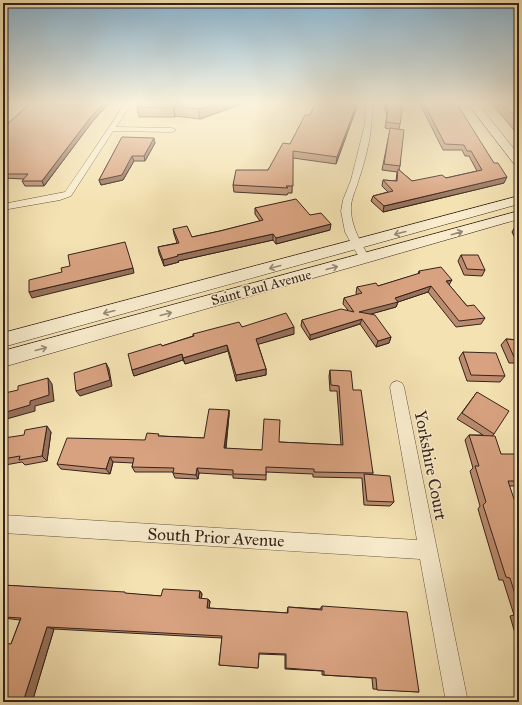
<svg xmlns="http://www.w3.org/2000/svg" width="522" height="705" font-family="'IM FELL Great Primer',serif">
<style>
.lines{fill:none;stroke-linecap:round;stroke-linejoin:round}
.street-casing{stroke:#665341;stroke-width:1}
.secondary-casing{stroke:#36231b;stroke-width:1}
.street{fill:#f8eccd;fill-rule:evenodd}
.secondary{fill:#f8eccd;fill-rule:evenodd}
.wall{fill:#ba8b6e;stroke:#36231b}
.shaded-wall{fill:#97715a;stroke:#36231b}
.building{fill:#d8a280;stroke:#36231b}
.oneway{stroke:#978874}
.labels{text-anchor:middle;stroke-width:3;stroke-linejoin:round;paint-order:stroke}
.street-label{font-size:14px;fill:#36231b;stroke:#f8eccd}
.near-street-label{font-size:17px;fill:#36231b;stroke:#f8eccd}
</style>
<rect width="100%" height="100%" fill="#f4e2b2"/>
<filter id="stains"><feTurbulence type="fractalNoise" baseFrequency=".005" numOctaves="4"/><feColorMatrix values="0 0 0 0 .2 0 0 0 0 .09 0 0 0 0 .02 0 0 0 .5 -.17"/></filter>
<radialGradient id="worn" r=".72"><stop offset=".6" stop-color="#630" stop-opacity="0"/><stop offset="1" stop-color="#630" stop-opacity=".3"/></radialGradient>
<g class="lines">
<g class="street-casing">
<path id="street" d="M10 104H16L3 115V109Z
M125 104H131L116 127 172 128 176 130 172 132 113 131 71 196 60 200 3 210V204L65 192Z
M366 104H372C373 129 367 155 359 179 356 190 350 200 351 211 352 229 362 244 370 259L365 262 360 259 345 232 341 211 343 200 351 180 365 124Z
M397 381 402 383 404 387 468 702H446L420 559 3 533V515L417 540 390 387 392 383Z"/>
</g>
<g class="secondary-casing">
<path id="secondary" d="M468 104H478L519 155V167L515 165Z
M519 196V204L3 347V333Z
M519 211V219L3 367V351Z"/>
</g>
<use href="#street" class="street"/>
<use href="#secondary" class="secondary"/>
</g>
<path class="wall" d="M29 104H108L92 122 44 186H25L22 181 24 179 3 178V128Z
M139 104H242L200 119 175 116V117H139L137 107Z
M315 104H355L356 106 355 112 336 164 293 158 292 193H288L287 195 234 192 233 185 268 170 290 144 310 115Z
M383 104H399L400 124 399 129 400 166 399 170 412 181 446 178 477 171 469 156H465L462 150H443L420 104H457L504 183 383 212 371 201 373 196 388 192 382 186 383 180 396 181 397 172 382 170 390 129 385 128 387 115Z
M492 104H519V136Z
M122 137 155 143 145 161H134L123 180 101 185 99 180Z
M255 208 310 215 330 230 276 244 273 240 178 261 179 262 164 266 159 253 158 247 177 243 174 234 173 229 192 237 220 231 260 221 255 214Z
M516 225 519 226V246L512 232Z
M461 255 485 270 482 276 464 275 458 261Z
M419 271 449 285 467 306 485 318 481 324 456 327 428 292 398 302 396 307 370 314 391 337 389 343 376 347 360 324 310 340 301 326 302 320 348 310 343 304 344 298 357 295 356 293 357 287 378 286 418 274Z
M242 327 294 334 258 344 266 369V375L236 381 228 351 185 364 183 360 134 376 132 370 162 346 193 336V334Z
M506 339 519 340V363H509L501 345Z
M463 352 505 376 500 382 467 381 459 358Z
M330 370 353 390 373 473 372 475 394 502 390 506 364 505 362 479V478L313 477V474L266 472V480L233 478V475L199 473 198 479 175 478 173 473V472H135L132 467 133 463 113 462 110 474 61 469 57 464 160 436 204 438 229 410V415L226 449 262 450 279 442 341 445 337 391H330L329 376Z
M517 385H519V398L515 388Z
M477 392 494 434 492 436 501 454 519 469V485L518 486H509L519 514V644H518L510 616 514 615 503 580H499L478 509 480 506 470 471 473 468 465 440 469 435H483L457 419Z
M51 432 47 461 25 465 22 462 5 465 3 463V444Z
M3 585 161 596 200 591 202 594 201 598 210 601 209 608 287 613 288 607 320 609 322 606 419 692 373 689 372 678 322 675V671L285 669V655L259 654 258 668 221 665H219L222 638 54 629 33 699H24L11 644 20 620 3 618Z"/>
<path class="shaded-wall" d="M103 104H108L92 122 44 186 42 181 90 118Z
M214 104H242L200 119 198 109Z
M174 106 175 116V117L173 108Z
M356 106 355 112 336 164 337 157Z
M154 138 155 143 145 161 144 156Z
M132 156 134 161 123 180 101 185 99 180Z
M507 177 504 183 383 212 384 206Z
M331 224 330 230 276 244V238Z
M273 234V240L178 261 179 262 164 266 163 260 177 255Z
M133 268 134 273 32 298 29 292Z
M452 280 449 285 446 281Z
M3 285 6 290 7 304 3 305Z
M431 286 428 292 398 302 396 307 357 318 359 312 395 298Z
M362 319 360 324 310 340V335Z
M294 327V334L256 345V339Z
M391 337 389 343 376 347 378 341Z
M227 345 228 351 185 364 183 358Z
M182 354 183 360 134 376 132 370Z
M106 363 109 369 112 386 80 396 76 391Z
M266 369V375L236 381V375Z
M48 378 52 384 54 401 35 406V411L3 420V413Z
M229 410V415L225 453 224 448Z
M47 426 51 432 47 461 42 456Z
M110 457 113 462 110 474 106 469Z
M197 468 199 473 198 479 196 475Z
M200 591 202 594 201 601 199 598Z
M208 599 210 601 209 610 207 608Z
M47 627 54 629 33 699H24Z"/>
<path class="building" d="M30 104H103L90 118 42 181H22L28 174H3V128Z
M139 104H214L198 109 174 106 173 108 137 107Z
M315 104H355L356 106 337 157 293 151V186H286L288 188 233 185 236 170H268L283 143 290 144 305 115H310Z
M386 104H399L402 111 400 124 386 122 388 110Z
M424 104H457L494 163H498L507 177 384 206 373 196 393 191 383 180 397 181 398 169 412 181 442 175 446 178 482 170 471 151H467L464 145 445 144Z
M504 104H519V121Z
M390 128 404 130 400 166 384 164Z
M122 137 154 138 144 156H132L122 175 99 180Z
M296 199 310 215 321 213 331 224 276 238 273 234 177 255 178 256 163 260 158 247 179 243 173 229 187 226 192 237 220 231 263 220 255 208Z
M516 225 519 226V232Z
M125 242 133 268 29 292V280L62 272 61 268 70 266 68 255Z
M461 255H478L485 270 467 269Z
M441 267 452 280 446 281 467 306 474 305 485 318 459 321 431 286 395 298 398 302 359 312 375 315 391 337 378 341 362 319 310 335 302 320 341 309 354 312 344 298 362 293 357 287 376 283 378 286 420 273 419 271Z
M286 313 294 327 256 339 266 369 236 375 227 345 183 358 182 354 132 370 128 354 161 344 162 346 194 336 193 334 239 322 242 327Z
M506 339 519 340V357H514Z
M463 352 496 353 505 376 471 375Z
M106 363 110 380 76 391 74 373Z
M330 370 351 371 353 390H361L373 473 314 472V469L266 467V475L233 474V470L197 468 196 475 173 473 174 468 132 467 134 458 110 457 106 469 57 464 67 438 145 440 147 433 159 434 158 436 204 438 209 409 229 410 224 448 262 450 264 419 280 420 279 442 343 445 339 386 331 385Z
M48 378 49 395 30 401V405L3 413V401L5 400V393L18 390V386Z
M477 392 509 411 494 434 462 413Z
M47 426 42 456 19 460 20 456 3 459V444L4 438 24 435 25 430Z
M469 435 495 436 501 454H514L519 469V481H508L519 514V607L510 578 506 577 483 505 486 502 475 466H479Z
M364 474 390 476 394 502 367 501Z
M3 585 125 592V593L161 596 163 589 200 591 199 598 208 599 207 608 288 613V607L322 610V606L407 612 419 692 377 690 376 678 324 675V671L286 668V654L259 653 258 668 219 665 222 636 47 627 24 699 3 698V643L11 644 21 618 3 617Z
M517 615H519V622Z"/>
<defs><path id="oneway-shaft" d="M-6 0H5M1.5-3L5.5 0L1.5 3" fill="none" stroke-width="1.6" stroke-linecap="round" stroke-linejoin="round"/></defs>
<g class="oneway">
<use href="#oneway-shaft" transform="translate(400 233) rotate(165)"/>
<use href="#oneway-shaft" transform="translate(457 233) rotate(-16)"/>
<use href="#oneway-shaft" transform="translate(275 267) rotate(165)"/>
<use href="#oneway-shaft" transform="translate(332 268) rotate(-15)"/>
<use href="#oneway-shaft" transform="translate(109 312) rotate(165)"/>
<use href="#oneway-shaft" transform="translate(166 314) rotate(-15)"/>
<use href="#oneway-shaft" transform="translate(41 349) rotate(-15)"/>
</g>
<linearGradient id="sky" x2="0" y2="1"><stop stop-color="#8bb7d4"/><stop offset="0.51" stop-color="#faf2dc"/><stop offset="1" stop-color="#faf2dc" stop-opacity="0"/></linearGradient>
<rect width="522" height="202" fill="url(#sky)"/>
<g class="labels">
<g class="street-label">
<text transform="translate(261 287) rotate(-15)" y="5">Saint Paul Avenue</text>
</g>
<g class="near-street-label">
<text transform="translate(431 465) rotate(79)" y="6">Yorkshire Court</text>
<text transform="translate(216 537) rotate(3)" y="6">South Prior Avenue</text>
</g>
</g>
<rect width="522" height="705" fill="none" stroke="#f4e2b2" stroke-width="16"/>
<rect x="4" y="4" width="514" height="697" fill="none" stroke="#36231b" stroke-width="2"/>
<rect x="8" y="8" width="506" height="689" fill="none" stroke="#36231b"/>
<rect width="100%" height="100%" filter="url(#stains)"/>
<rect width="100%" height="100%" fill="url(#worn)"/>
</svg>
